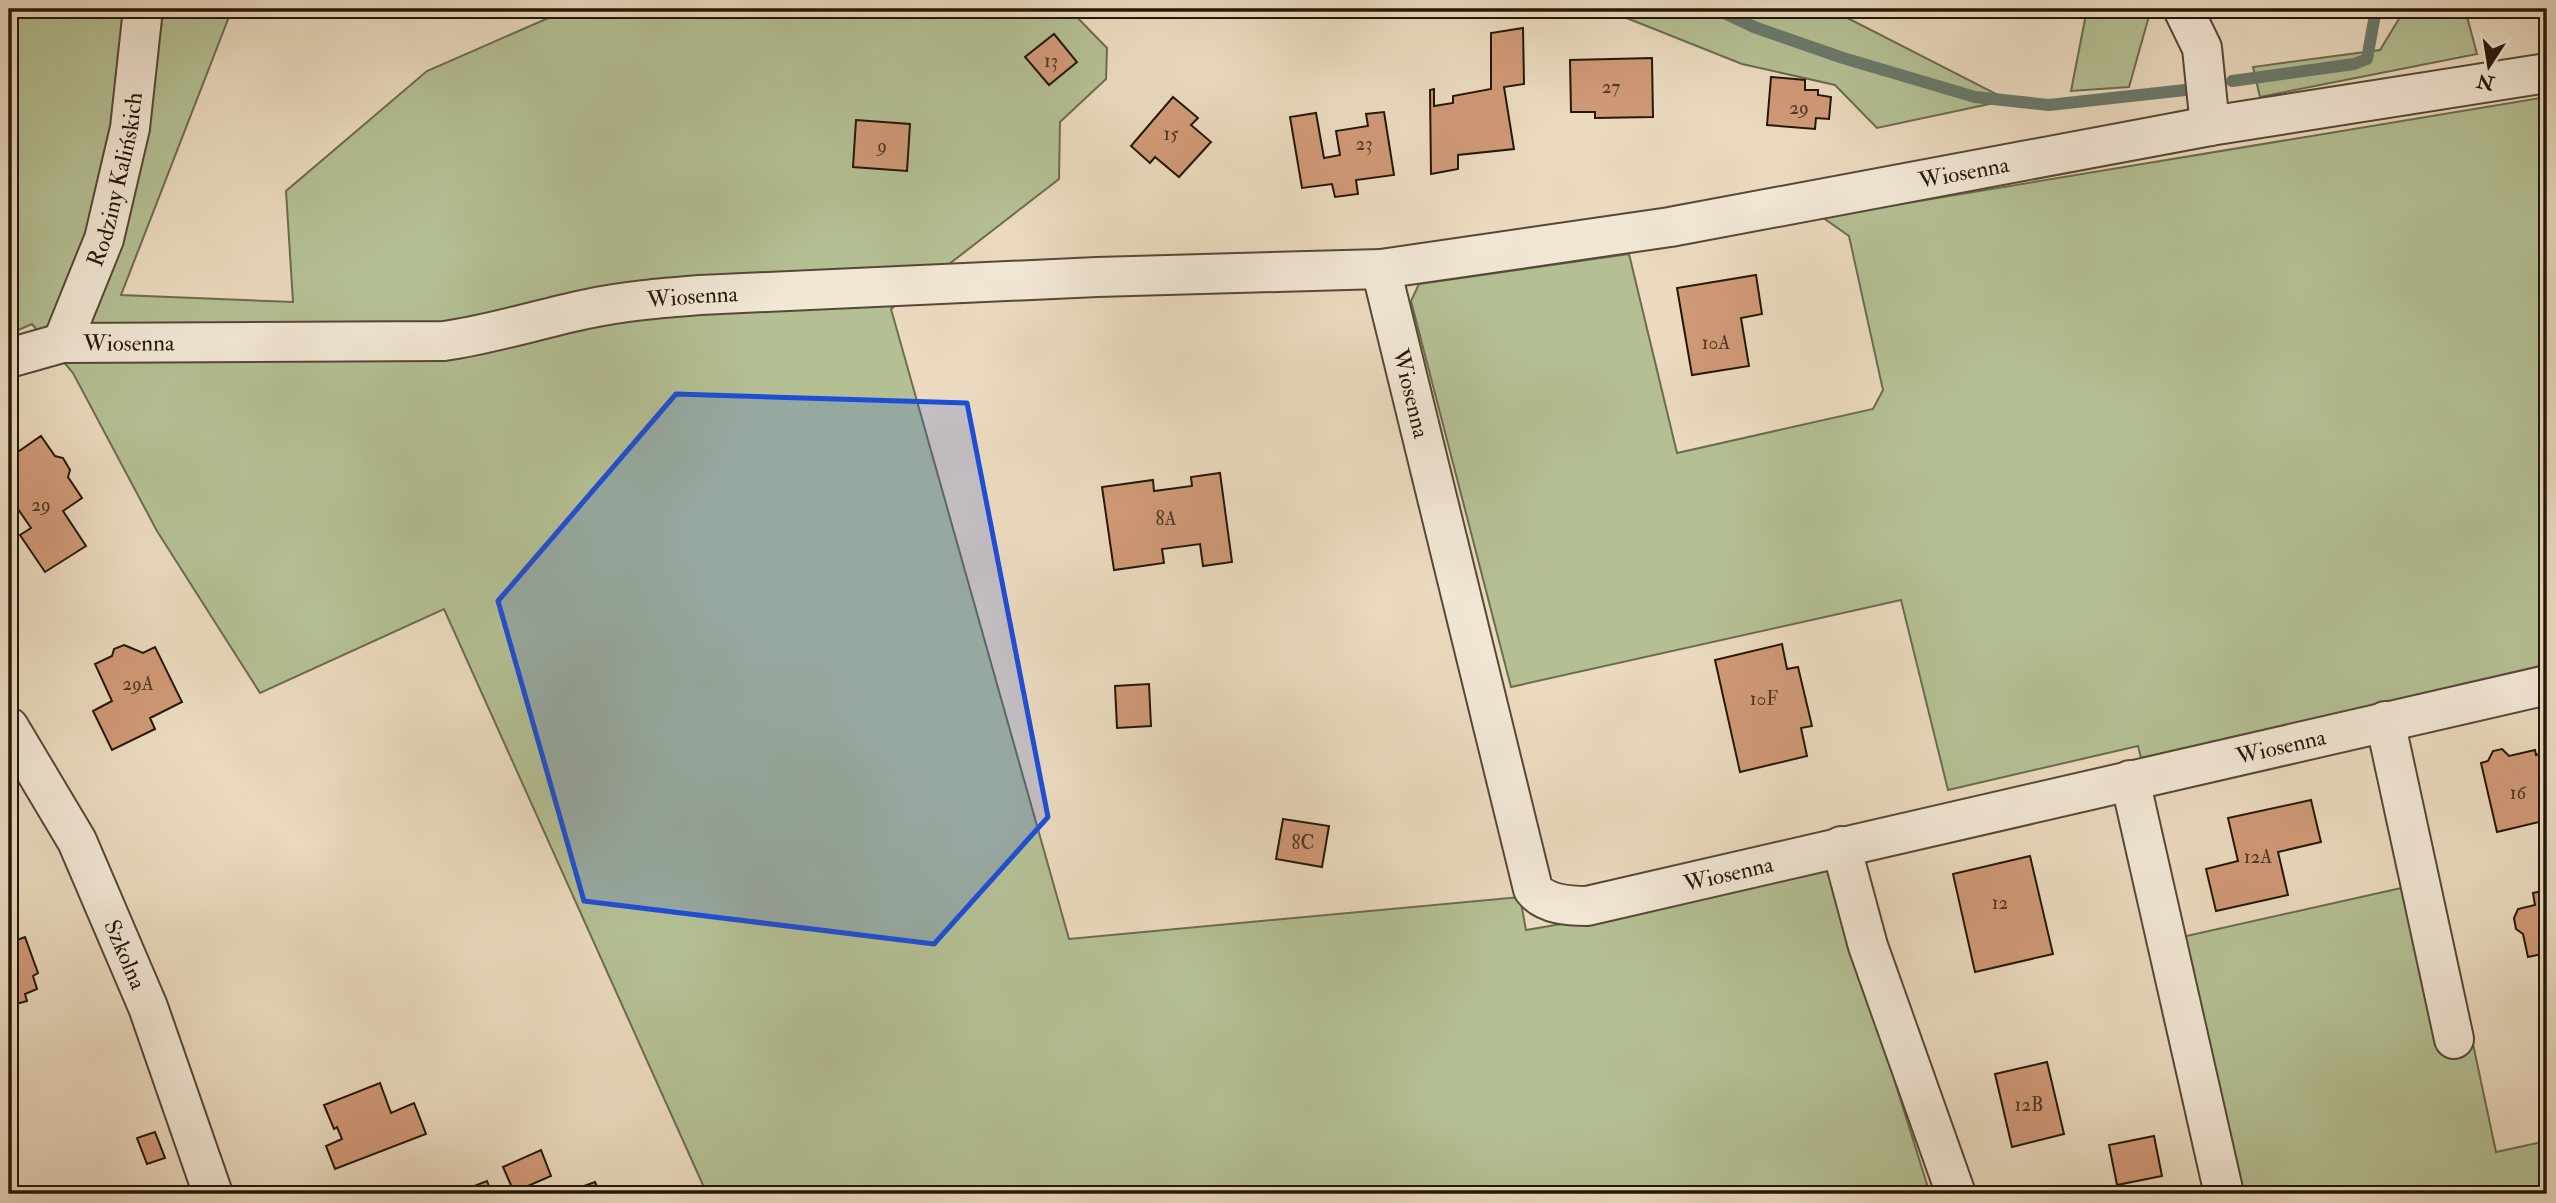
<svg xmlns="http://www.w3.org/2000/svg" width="2556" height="1203" font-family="'IM FELL Double Pica',serif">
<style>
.green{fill:#b4c094;stroke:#6c6c4f;stroke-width:2}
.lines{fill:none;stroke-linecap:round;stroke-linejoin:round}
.stream{stroke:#6a7a6c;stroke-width:12}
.building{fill:#d09977;stroke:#24180a;stroke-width:2}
.minor-casing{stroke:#564837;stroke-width:42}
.minor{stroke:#f2e7d5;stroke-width:38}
.marked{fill:#1d4ed8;fill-opacity:0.2;stroke:#1d4ed8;stroke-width:5;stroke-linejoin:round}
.labels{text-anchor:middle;stroke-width:5;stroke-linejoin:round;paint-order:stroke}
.number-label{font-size:19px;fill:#4f3825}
.street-label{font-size:23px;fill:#24180a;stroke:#f2e7d5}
</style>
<rect width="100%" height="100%" fill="#ebdabf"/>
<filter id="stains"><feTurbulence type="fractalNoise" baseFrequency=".00286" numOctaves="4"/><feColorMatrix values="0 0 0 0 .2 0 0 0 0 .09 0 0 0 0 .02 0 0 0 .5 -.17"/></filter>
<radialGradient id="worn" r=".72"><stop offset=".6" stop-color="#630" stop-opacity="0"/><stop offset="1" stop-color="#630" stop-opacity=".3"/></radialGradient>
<path class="green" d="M9 9H232L121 295 293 302 286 191 427 71 569 9H1069L1107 48 1106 79 1060 122 1059 179 891 309 1069 939 1520 897 1526 930 1591 919 1826 861 1930 1194H707L444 609 260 693 157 531 73 373 32 324 9 334Z
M1604 9H1830L2008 100 1877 128 1835 85 1742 64Z
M2087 9H2151L2129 87 2071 91Z
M2405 9H2465L2477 54 2260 97 2253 67 2380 50Z
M2547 97V666L2141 758 2138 746 1948 790 1901 600 1511 687 1411 301 1419 284 1629 254 1677 453 1873 409 1883 390 1849 236 1822 217Z
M2406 887 2442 1052 2473 1044 2496 1152 2547 1141V1194H2240L2182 937Z"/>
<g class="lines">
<path class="stream" d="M1716 9 1754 27 1843 58 1975 97 2049 105 2185 90
M2232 81 2354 64 2367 59 2376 9"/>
</g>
<path class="building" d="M1523 28 1524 84 1504 87 1514 149 1458 155V169L1431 174 1430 90 1434 89V106L1453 103V96L1491 89V33Z
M1054 34 1077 62 1049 85 1025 57Z
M1652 58 1653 117 1595 118V112H1571L1570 60Z
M1771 77 1805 80V90H1818V95L1831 97 1829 119 1816 118 1815 129 1767 125Z
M1173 97 1198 118 1191 125 1211 142 1179 177 1155 157 1150 163 1131 146Z
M1384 112 1394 175 1356 180 1358 194 1335 197 1332 184 1302 188 1290 117 1316 113 1324 158 1340 155 1336 131 1368 126 1366 114Z
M856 120 910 124 907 171 853 167Z
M1756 275 1762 314 1741 318 1749 366 1692 375 1677 288Z
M41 436 55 456 63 458 70 470 68 477 82 498 63 511 86 546 45 572 20 535 31 528 18 509 9 514V458Z
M1220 473 1232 562 1203 566 1200 544 1162 549 1164 563 1114 570 1102 487 1153 480 1154 491 1192 486 1191 477Z
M1782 644 1787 669 1798 667 1812 726 1801 728 1807 756 1740 772 1715 660Z
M124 645 143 653 155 647 182 702 150 718 155 729 112 750 93 711 112 701 95 664 112 656 114 649Z
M1149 684 1151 726 1117 728 1115 686Z
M2502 749 2509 756 2535 750 2536 755 2547 752V820L2497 832 2481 763 2488 761 2493 751Z
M2311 800 2321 842 2278 852 2288 895 2216 911 2206 869 2238 861 2228 818Z
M1283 819 1329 826 1322 867 1276 859Z
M2030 856 2053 954 1975 972 1953 874Z
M2547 890V953L2528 957 2523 934 2516 929 2514 918 2518 909 2535 905 2533 893Z
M25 937 38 973 33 976 37 989 25 994 27 1001 9 1006V943Z
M2547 1043V1079L2543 1069 2547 1064 2543 1044Z
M2047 1062 2064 1134 2012 1147 1995 1074Z
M380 1083 391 1113 414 1103 426 1134 335 1169 326 1146 342 1139 337 1127 334 1129 324 1105Z
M155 1132 165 1158 147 1164 137 1138Z
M2154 1136 2162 1176 2117 1185 2109 1145Z
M541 1150 551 1176 514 1192 503 1167Z
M487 1181 492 1194H454Z
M595 1182 600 1194H562Z"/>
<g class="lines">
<g class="minor-casing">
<g id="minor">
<path d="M2183 9 2202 48 2210 126"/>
<path id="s1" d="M1381 269 1533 889C1545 905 1570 906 1587 906L2547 685"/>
<path id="s2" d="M62 343 104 239 130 128 143 9"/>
<path id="s3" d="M9 358 62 343 444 341C493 334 539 319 587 309 624 301 662 298 700 295L1097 277 1381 269 1670 227 2210 126 2547 73"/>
<path d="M2385 721 2454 1039"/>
<path id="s4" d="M9 727 77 841 148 1007 213 1194"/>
<path d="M2130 780 2224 1194"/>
<path d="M1841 846 1868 946 1956 1194"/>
</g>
</g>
<use href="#minor" class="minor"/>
</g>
<path class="marked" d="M676 394 967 403 1048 817 934 944 584 901 498 601Z"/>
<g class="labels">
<g class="number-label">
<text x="1051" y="67">13</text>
<text x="1611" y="93">27</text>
<text x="1799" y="114">29</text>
<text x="1171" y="140">15</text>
<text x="1364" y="150">23</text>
<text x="882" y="152">9</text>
<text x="1716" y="349">10A</text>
<text x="41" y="511">29</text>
<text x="1166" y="525">8A</text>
<text x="138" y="690">29A</text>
<text x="1764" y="705">10F</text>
<text x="2518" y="799">16</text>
<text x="1303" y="849">8C</text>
<text x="2258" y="863">12A</text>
<text x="2000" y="909">12</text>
<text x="2029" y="1111">12B</text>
</g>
<g class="street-label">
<text dy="8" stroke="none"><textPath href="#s3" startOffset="1970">Wiosenna</textPath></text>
<text dy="8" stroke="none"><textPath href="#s2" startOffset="173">Rodziny Kalińskich</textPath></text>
<text dy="8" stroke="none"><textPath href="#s3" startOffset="690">Wiosenna</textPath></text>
<text dy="8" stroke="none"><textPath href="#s3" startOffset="122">Wiosenna</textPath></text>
<text dy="8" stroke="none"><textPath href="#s1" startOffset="128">Wiosenna</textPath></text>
<text dy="8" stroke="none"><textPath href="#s1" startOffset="1409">Wiosenna</textPath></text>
<text dy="8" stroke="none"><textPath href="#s1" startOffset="842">Wiosenna</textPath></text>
<text dy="8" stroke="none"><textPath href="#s4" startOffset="256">Szkolna</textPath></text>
</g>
</g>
<rect width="2556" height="1203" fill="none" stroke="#ebdabf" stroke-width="35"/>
<rect x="10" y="10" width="2535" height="1182" fill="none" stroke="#24180a" stroke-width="3.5"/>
<rect x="18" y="18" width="2521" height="1168" fill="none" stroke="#24180a" stroke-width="2"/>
<g transform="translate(2489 66) rotate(192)" stroke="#f2e7d5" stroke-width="5" paint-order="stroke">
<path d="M0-5L12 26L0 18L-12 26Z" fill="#24180a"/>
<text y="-10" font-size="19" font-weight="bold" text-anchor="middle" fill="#24180a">N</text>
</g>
<rect width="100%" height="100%" filter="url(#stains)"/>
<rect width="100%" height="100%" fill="url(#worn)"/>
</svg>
